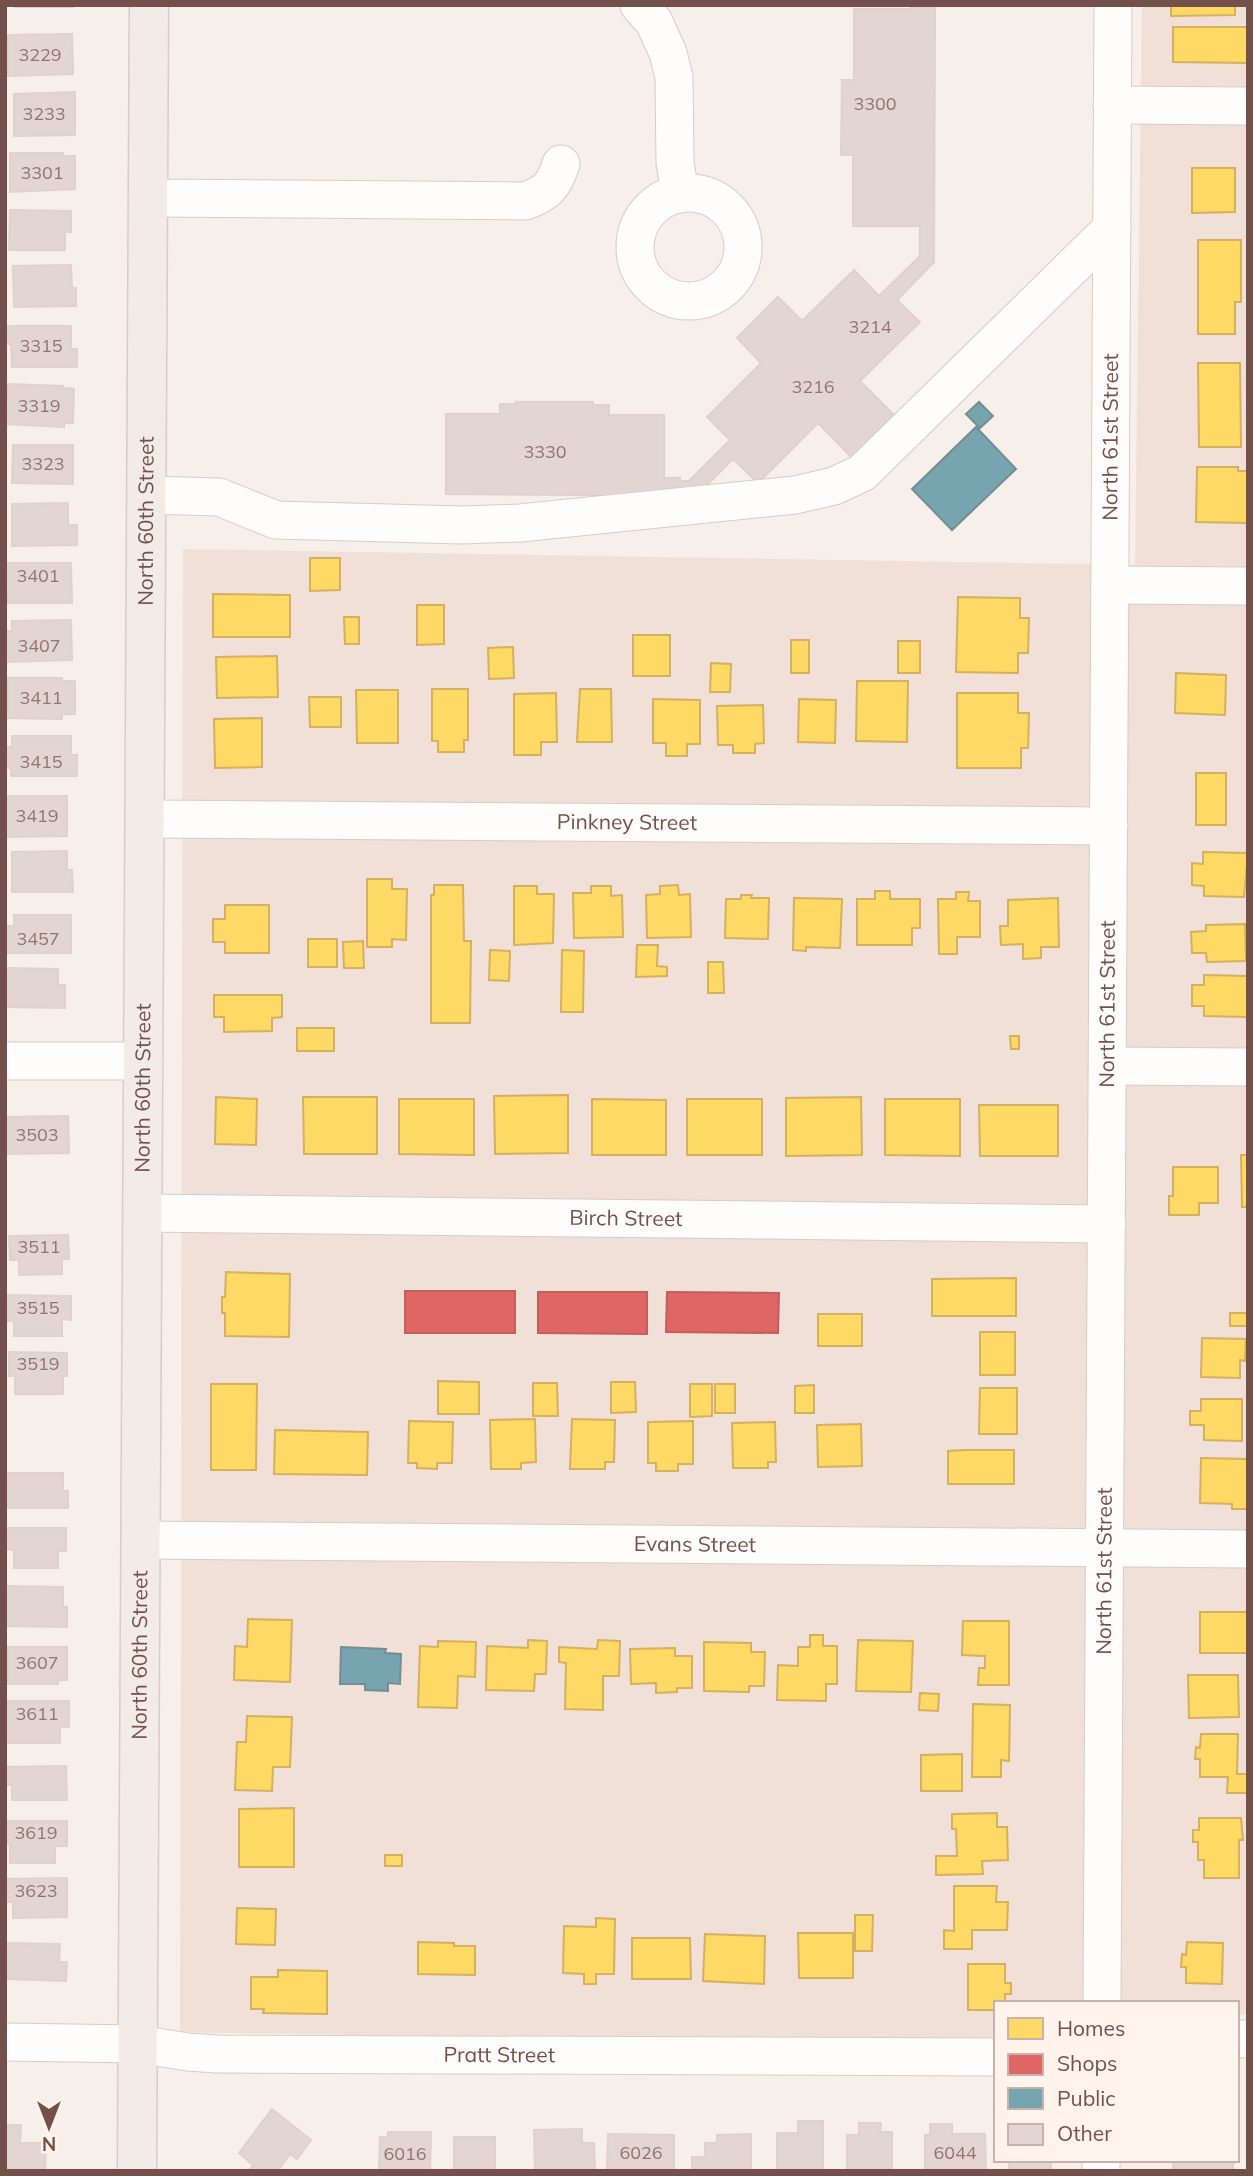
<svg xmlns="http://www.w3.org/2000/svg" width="1253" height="2176" font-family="Mulish,sans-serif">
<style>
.residential{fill:#f0e0d8}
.homes{fill:#ffd966;stroke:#d5b05e;stroke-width:2}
.shops{fill:#e06666;stroke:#c05f5e;stroke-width:2}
.public{fill:#76a5af;stroke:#758c91;stroke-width:2}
.building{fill:#e3d5d2;stroke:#e0d1cc;stroke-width:2}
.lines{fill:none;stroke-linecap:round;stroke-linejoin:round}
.minor-casing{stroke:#d6cbc7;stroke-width:39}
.major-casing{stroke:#d8ccca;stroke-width:41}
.minor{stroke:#fefdfc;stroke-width:37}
.major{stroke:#f2ebe6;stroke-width:38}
.labels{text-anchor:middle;stroke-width:7;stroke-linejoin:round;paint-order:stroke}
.number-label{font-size:18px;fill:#92746f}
.street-label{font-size:21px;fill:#74504b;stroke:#fff3ec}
</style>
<rect width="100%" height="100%" fill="#f7efea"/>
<path class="residential" d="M1142 5H1248V2015H1237V2003H996V2047L180 2032 183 549 1135 565Z"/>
<path class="homes" d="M1171 5H1235V15L1171 16Z
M1173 27H1248V63L1173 62Z
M1192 168H1235V212L1192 213Z
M1198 240H1241V302H1235V334H1198Z
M1198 363H1240L1241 447H1199Z
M1197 467H1238V471H1248V523L1196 522Z
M310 558H340V590L310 591Z
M213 594 290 595V637H213Z
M958 597 1020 598V618H1029L1028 653H1018V673L956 672Z
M417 605H444V644L417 645Z
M344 617H359V644H345Z
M633 635H670V676H633Z
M791 640H809V673H791Z
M898 641H920V673H898Z
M513 647 514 678 489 679 488 648Z
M277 656 278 697 217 698 216 657Z
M711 663 731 664 730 692H710Z
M1176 673 1226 675 1225 715 1175 713Z
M857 681H908L907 742 856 741Z
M432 689H468V740H464V752H438V741H432Z
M580 689H611L612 742H577Z
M356 690H398V743H357Z
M556 693 557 742H541V755H514V694Z
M957 693H1018V713H1029L1028 748H1021V768H957Z
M309 697H341V727H310Z
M653 699 700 700V744H687V756H666V743H653Z
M799 699 836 700 835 743 798 742Z
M763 705 764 743 755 744V753H733V745H718L717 706Z
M262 718V767L215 768 214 719Z
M1196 773H1226V825H1196Z
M1203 852 1248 853 1244 897 1204 896V886L1192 885V863L1203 864Z
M367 879H392V889H407L406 940 392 939V947H367Z
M434 885H463L464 941H471L470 1023H431V895H434Z
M678 885 679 895 690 894 691 937 647 938 646 895 660 894V886Z
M514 886H537V894H554L553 943 514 945Z
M591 886H611V896L622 895 623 937 574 938 573 893H591Z
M875 891H890V899H920V928H912V945H857V899H875Z
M956 892H969L968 901H980V937H957V954H939L938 899H956Z
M741 895H752L751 898H769L768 939 725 938 726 899H741Z
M794 898 842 899 840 948 806 947V951L793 950Z
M1058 898 1059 947H1041V958L1023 959V944L1001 945 1000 926H1008V900Z
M225 905H269V953H225V942H213V919H225Z
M1245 924 1246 961 1207 962 1206 953H1192L1191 932 1206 931V925Z
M308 939H337V967H308Z
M363 941 364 968H344L343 942Z
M637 945H658L657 966 667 967V976L636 977Z
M490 950 510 951 509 981 489 980Z
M562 950 584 951 583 1012H561Z
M708 962H723L724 993H708Z
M1204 975 1248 976 1247 1017 1204 1016V1006H1192V985H1204Z
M214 995H282V1017L272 1018V1031L224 1032V1017H214Z
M297 1028H334V1051H297Z
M1010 1036H1019V1049H1011Z
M568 1095V1153L495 1154 494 1096Z
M216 1097 257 1099 256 1145 215 1144Z
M303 1097H377V1154H304Z
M861 1097 862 1155 786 1156V1098Z
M399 1099H474V1155L399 1154Z
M592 1099 666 1100V1155H592Z
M687 1099H762V1155H687Z
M885 1099H960V1156L885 1155Z
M979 1105H1058V1156H980Z
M1241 1155H1248V1207H1242Z
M1173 1167H1218V1203H1199V1215H1169V1196H1173Z
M226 1272 290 1274 289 1337 225 1336V1313H222V1297H225Z
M1016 1278V1316H932V1279Z
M1230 1313H1247V1326H1230Z
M818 1314H862V1346H818Z
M980 1332H1015V1375H980Z
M1202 1338 1246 1339 1245 1361 1240 1360V1378L1201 1377Z
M438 1381 479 1382V1414H438Z
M611 1382H635L636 1412 611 1413Z
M533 1383H557L558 1416H533Z
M211 1384H257L256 1470H211Z
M690 1384H712V1416L690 1417Z
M715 1384H735V1413H715Z
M814 1385V1413H795V1386Z
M980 1388H1017V1434H979Z
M1201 1399H1242V1441L1204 1440V1425H1190V1411H1201Z
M535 1419 536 1462 521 1463V1469H491L490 1420Z
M572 1419 615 1420 614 1462H605V1469H570Z
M409 1421 453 1422 452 1463H437V1469L417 1468V1463H408Z
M693 1421V1464H678V1471H656V1463H648V1422Z
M775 1422 776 1462H768V1468H733L732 1423Z
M861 1424 862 1466 818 1467 817 1425Z
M275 1430 368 1432 367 1475 274 1474Z
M966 1450H1014V1484H948V1451Z
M1201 1458 1248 1459V1509H1232V1504L1200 1503Z
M1200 1612H1248V1653H1200Z
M248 1619 292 1620 290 1682 234 1680 235 1646 247 1647Z
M963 1621H1009V1685H978L979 1668H985V1656L962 1655Z
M810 1635H823V1646H837V1684H826V1701L777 1700 778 1665 798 1666V1647H810Z
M528 1640 547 1641 546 1674H535L534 1691 486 1690 487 1646 528 1648Z
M598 1640 620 1641 619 1676H603V1710L565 1709 566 1663 559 1662V1647L597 1649Z
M858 1640 913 1641 911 1692 856 1691Z
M438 1641 476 1642 475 1677 458 1676 457 1708 418 1707 420 1646 438 1647Z
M704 1642 751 1643V1652H765L764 1686H749V1692L704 1691Z
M675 1648V1656H692V1688H677V1692L656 1693V1683L631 1684 630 1649Z
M1188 1675H1238L1239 1717 1189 1718Z
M920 1693 939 1694 938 1711 919 1710Z
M973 1704 1010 1705 1009 1761 1001 1760V1777H972Z
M247 1716 292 1717 290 1767H273L272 1791 235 1790 237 1742H246Z
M1201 1734H1238L1237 1774H1248V1793H1227L1228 1777H1200V1759H1195L1196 1747 1200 1748Z
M962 1754V1791H921V1755Z
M294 1808V1867H239V1809Z
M997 1813V1827H1007L1008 1860 982 1861 983 1874 936 1875V1856H957L956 1829H952V1814Z
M1199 1818H1241L1243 1840H1239V1878H1204V1860H1198V1842H1193V1830H1199Z
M385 1855H402V1866H385Z
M954 1886H997L996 1902H1008L1007 1930H972V1949H944V1930L954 1931Z
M237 1908 276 1909 275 1945 236 1944Z
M855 1915H873L872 1951H855Z
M596 1918 615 1919 614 1974H596V1984H584V1974L563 1973 564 1926 596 1927Z
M798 1933H853V1978H799Z
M705 1934 765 1936 764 1984 703 1981Z
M632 1938H690L691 1979H632Z
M418 1942 454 1943V1946H475V1975L418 1974Z
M1187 1942 1223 1943 1222 1984 1186 1983V1967H1181L1182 1954 1186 1955Z
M968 1964H1005V1983H1011V1994H1005V2003H996V2010H968Z
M278 1970 327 1971V2014L263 2013 264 2009H251V1977H278Z"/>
<path class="shops" d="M405 1291H515V1333H405Z
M538 1292H647V1334L538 1333Z
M667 1292 779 1293 778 1333 666 1332Z"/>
<path class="public" d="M979 402 993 416 980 428 966 414Z
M976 427 1016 469 952 530 912 489Z
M341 1647 386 1649 385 1653 401 1654 400 1684 388 1683V1691L365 1690V1684H340Z"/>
<path class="building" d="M15 5H73V7H15Z
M911 5H935L934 262 897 300 920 322 860 381 896 417 854 460 818 423 758 483 733 459 696 496 446 494V414H500V404H516V402H593V405H609V415H664V478H680V481H689L730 440 707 417 761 363 737 338 778 297 802 321 854 270 879 296 920 256V226H853V155H841L842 80H854V9H911Z
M72 34 73 74 8 76V35Z
M75 92V135L14 136V94Z
M10 153H63V156H75V189L10 192Z
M10 210 71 211V232H65V250H9Z
M71 265 72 288H76V306L14 307 13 266Z
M10 326H71V349H77V367H12L11 344H5V327Z
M7 384 63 386V388L74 389 73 423H64V427L5 424Z
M13 445H73V484L12 483Z
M68 503V525H77V545L12 546V504Z
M5 563H71L72 603H7Z
M71 620 72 660 5 662V631H12V621Z
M8 678H62V681H75V714H62V719L8 718Z
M12 736H71V755H77V776H11V768H5V747H12Z
M6 796H67V836L6 837Z
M67 851V870H72L73 892H12V852Z
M14 915H71V953H6V926H14Z
M5 968 58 969V985H65V1008L5 1007Z
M68 1116 69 1153 5 1154V1117Z
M68 1235 69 1259H62V1274L19 1275V1260H10L9 1236Z
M5 1295 71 1296V1320L62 1319V1336H14V1321H5Z
M9 1352 67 1353V1376H63V1394H15V1376H9Z
M5 1473H63V1491H68V1508H5Z
M5 1528H66V1551H58V1568H14V1550L5 1549Z
M5 1586 63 1587V1607H67V1627L5 1626Z
M8 1647H67V1680H58V1684H8Z
M5 1701H69V1727H60V1743H5Z
M66 1766 67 1800H12V1785H5V1767Z
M5 1821H67V1846H55V1863H10V1844H5Z
M67 1878V1917L13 1918V1902H5V1879Z
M5 1943 60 1944 59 1962H67L66 1981 5 1979Z
M272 2109 311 2140 297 2159 290 2154 278 2171H249L253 2165 239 2153Z
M798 2121H823V2171H777V2133H798Z
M859 2123H881L880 2132H892V2171H847V2135H859Z
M930 2124H952V2134H985L986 2171H925V2135H930Z
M5 2125H21L20 2143H46L45 2171H5Z
M582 2129V2143H594L595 2170 535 2171 534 2130Z
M388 2132H431L430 2171H379L380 2137H388Z
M608 2134 674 2135V2171H607Z
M751 2134V2171L692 2170V2157H705V2143H717V2135Z
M454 2137H495V2171H454Z
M1009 2160H1051V2171H1009Z
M1173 2160H1233V2171H1173Z"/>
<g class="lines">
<g class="minor-casing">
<g id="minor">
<path d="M639 5 654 22 668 53 674 77 675 163 680 193"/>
<path d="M1112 105 1248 106"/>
<circle cx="689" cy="247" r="54"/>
<path d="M148 198 526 201C548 192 553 187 561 164"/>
<path d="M147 495 219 497 276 520 462 525 520 523 795 495 834 486 862 473 1112 228"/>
<path d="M1110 585 1248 586"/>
<path id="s1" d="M146 819 1109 826"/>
<path d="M5 1061H144"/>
<path d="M1108 1066 1248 1067"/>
<path id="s2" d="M143 1213 1107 1224"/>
<path id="s3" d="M142 1540 1248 1549"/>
<path id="s4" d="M1102 2003 1113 5"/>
<path d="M1237 2039H1248"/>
<path id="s5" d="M5 2042 138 2044 188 2052 217 2054 996 2057"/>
<path d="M1101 2171V2160"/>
</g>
</g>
<g class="major-casing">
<g id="major">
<path id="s6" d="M137 2171 149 5"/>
</g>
</g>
<use href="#minor" class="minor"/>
<use href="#major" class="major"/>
</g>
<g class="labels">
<g class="number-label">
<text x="40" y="61">3229</text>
<text x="875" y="110">3300</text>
<text x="44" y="120">3233</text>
<text x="42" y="179">3301</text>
<text x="870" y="333">3214</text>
<text x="41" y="352">3315</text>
<text x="813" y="393">3216</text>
<text x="39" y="412">3319</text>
<text x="545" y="458">3330</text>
<text x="43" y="470">3323</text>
<text x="38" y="582">3401</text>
<text x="39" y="652">3407</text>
<text x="41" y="704">3411</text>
<text x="41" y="768">3415</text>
<text x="37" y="822">3419</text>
<text x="38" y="945">3457</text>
<text x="37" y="1141">3503</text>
<text x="39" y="1253">3511</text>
<text x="38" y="1314">3515</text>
<text x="38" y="1370">3519</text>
<text x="37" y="1669">3607</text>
<text x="37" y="1720">3611</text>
<text x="36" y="1839">3619</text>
<text x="36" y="1897">3623</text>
<text x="641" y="2159">6026</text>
<text x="955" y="2159">6044</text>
<text x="405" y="2160">6016</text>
</g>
<g class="street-label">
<text dy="7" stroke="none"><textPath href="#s4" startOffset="1566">North 61st Street</textPath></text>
<text dy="7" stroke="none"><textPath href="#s6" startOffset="1650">North 60th Street</textPath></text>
<text dy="7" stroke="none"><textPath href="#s1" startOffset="481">Pinkney Street</textPath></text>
<text dy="7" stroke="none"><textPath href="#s4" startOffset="999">North 61st Street</textPath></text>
<text dy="7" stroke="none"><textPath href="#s6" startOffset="1083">North 60th Street</textPath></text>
<text dy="7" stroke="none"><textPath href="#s2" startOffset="483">Birch Street</textPath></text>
<text dy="7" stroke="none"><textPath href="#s3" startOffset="553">Evans Street</textPath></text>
<text dy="7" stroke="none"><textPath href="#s4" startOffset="432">North 61st Street</textPath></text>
<text dy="7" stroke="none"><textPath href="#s6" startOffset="516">North 60th Street</textPath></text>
<text dy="7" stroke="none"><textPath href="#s5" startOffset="495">Pratt Street</textPath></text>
</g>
</g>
<rect width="1253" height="2176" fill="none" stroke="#74504b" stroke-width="14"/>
<rect x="994" y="2001" width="245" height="161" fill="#fff3ec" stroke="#c7b2ac" stroke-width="2"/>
<rect x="1008" y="2018" width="35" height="21" fill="#ffd966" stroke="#c7b2ac" stroke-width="2"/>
<text x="1057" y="2036" font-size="21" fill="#74504b">Homes</text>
<rect x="1008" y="2054" width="35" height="21" fill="#e06666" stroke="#c7b2ac" stroke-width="2"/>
<text x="1057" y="2071" font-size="21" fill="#74504b">Shops</text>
<rect x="1008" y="2088" width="35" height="21" fill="#76a5af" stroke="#c7b2ac" stroke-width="2"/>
<text x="1057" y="2106" font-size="21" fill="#74504b">Public</text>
<rect x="1008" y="2124" width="35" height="21" fill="#e3d5d2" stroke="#c7b2ac" stroke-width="2"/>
<text x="1057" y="2141" font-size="21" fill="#74504b">Other</text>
<g transform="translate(49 2127) rotate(180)" stroke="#fff3ec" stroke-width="5" paint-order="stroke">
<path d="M0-5L12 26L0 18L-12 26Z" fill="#74504b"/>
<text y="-10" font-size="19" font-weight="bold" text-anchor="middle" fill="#74504b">N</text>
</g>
</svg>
